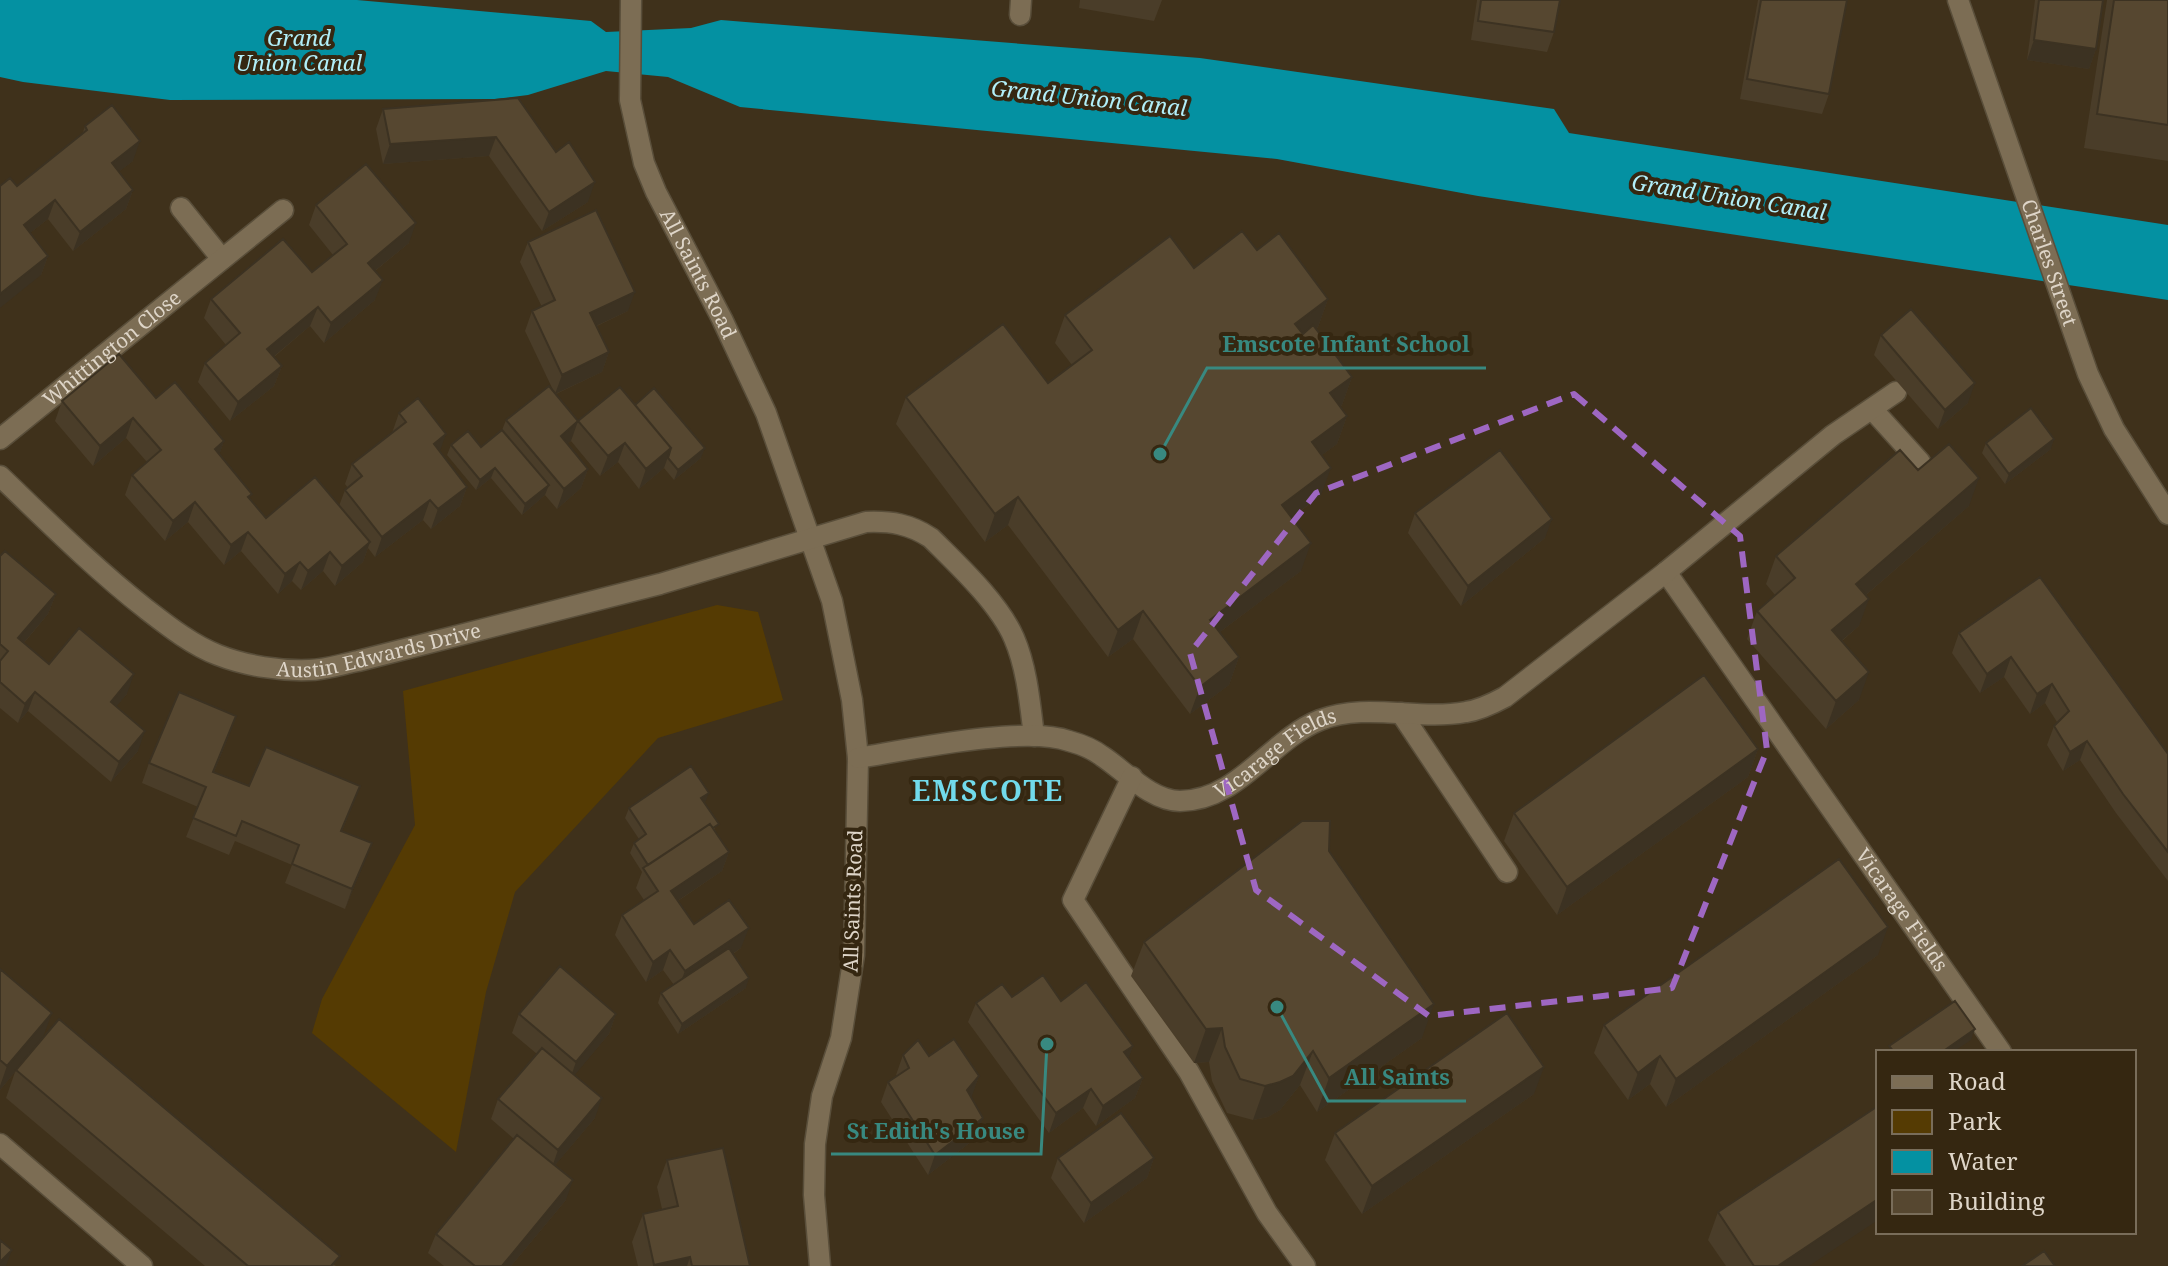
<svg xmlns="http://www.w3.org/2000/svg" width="2168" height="1266" font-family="'Noto Serif',serif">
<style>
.green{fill:#553b03}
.water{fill:#0491a2}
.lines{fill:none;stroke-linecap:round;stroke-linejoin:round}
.minor-casing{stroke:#594e3a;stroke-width:23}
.minor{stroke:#7c6d54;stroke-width:20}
.wall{fill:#4a3d29}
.shaded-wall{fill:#3c3222}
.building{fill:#564730;stroke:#3c3222;stroke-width:2}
.marked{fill:none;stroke:#9e67c2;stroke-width:6;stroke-dasharray:16 10;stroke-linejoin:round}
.labels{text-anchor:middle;stroke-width:8;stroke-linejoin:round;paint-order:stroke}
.street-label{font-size:20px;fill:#ded5c8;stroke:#352711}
.water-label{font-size:22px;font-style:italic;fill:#b1eff9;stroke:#352711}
.district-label{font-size:28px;font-weight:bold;letter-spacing:2px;fill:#71daeb;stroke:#352711}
.leader{fill:none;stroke:#388980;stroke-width:3}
.callout-dot{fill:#388980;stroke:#352711;stroke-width:3}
.callout-label{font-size:22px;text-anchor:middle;font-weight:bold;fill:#388980;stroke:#352711;stroke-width:8;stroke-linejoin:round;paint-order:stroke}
</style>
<rect width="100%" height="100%" fill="#3f311b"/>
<path class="green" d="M717 605 758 612 783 700 658 738 515 892 486 992 456 1152 312 1033 322 999 415 825 403 691Z"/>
<path class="water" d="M0 0H357L591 21 606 32 691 28 721 20 1200 58 1554 109 1569 133 2168 225V300L1478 196 1277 159 740 107 668 77 606 71 528 95 495 99 170 100 23 82 0 77Z"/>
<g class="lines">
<g class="minor-casing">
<g id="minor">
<path id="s1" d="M631 0 630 100 644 163 656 192 722 319 766 413 832 601 852 700 858 758 854 955 841 1038 822 1096 815 1144 814 1195 820 1266"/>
<path id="s2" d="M1958 0 2088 374 2114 429 2168 514"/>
<path d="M1020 15 1021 0"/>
<path d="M181 208 222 259"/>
<path d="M1872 409 1920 462"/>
<path id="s3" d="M0 439 283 210"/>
<path id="s4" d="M0 476C48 522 94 568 146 609 168 626 192 645 218 655 246 666 280 671 309 670 325 670 342 664 358 661L660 584 866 522C891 521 910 524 931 538 958 565 999 603 1014 638 1027 668 1030 704 1034 736"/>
<path id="s5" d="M1666 572 2001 1052"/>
<path d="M1401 713 1507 872"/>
<path id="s6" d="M858 758C908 750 1024 725 1069 741 1080 744 1093 749 1102 756 1125 771 1151 801 1180 801 1238 801 1270 740 1320 720 1367 702 1417 721 1466 712 1480 710 1492 704 1505 697L1666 572 1833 435 1896 392"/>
<path d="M1132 777 1073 900 1189 1072 1267 1213 1305 1266"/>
<path d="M0 1144 142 1266"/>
</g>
</g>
<use href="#minor" class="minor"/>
</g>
<path class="wall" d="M1080 0H1162L1154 21 1079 8Z
M1477 0H1560L1554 32 1547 52 1471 40Z
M1758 0H1847L1829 94 1822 114 1740 99Z
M2035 0H2103L2096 49 2089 69 2027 60Z
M2107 0H2168V161L2084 148Z
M518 98 588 202 542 231 489 156 383 164 376 129 383 109Z
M85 126 133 161 118 172 133 190 126 209 73 251 48 219 30 233 48 256 41 275 17 186 82 135Z
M316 205 409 243 375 271V300L324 343 310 326 274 357 282 366 274 386 230 421 198 382 205 363 226 345 204 318 211 299 312 272 333 255 309 225Z
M528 242 628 311 597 326 609 352 602 372 556 394 578 421 635 405 701 458 674 480 664 468 639 489 618 462 600 476 571 441 567 444 588 469 581 488 557 509 545 495 522 515 491 478 476 490 447 455 451 445 481 447 502 430 506 420 554 392 525 331 532 311 542 307 520 262Z
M1257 250 1328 299 1318 327 1316 329 1352 377 1342 405 1340 407 1347 416 1337 444 1322 455 1321 495 1292 518 1301 571 1220 632 1239 657 1229 685 1190 714 1133 639 1108 657 1008 525 985 542 896 424 906 397 1048 383 1072 365 1055 343 1065 315 1194 268Z
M1881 335 1968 403 1938 429 1874 355Z
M156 398 224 441 219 455 250 499 266 518 339 506 345 490 348 488 345 484 352 464 392 433 399 413 440 452 467 487 460 506 431 529 423 520 375 557 368 548 363 562 335 586 323 571 301 590 292 581 278 594 241 551 224 565 188 522 165 541 125 495 132 475 147 462 126 438 93 466 55 421 62 401Z
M1986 443 2051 449 2005 484 1982 453Z
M1918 470 1969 506 1866 595 1859 626 1842 641 1859 700 1826 729 1747 639 1757 611 1775 595 1766 584 1776 556Z
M1415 513 1545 538 1461 606 1408 533Z
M0 556 56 594 48 614 24 643 49 664 127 694 116 706 138 751 111 782 28 711 18 723 0 708Z
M2040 577 2168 754V881L2116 813 2080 760 2063 771 2047 745 2054 726 2057 722 2045 703 2030 714 2004 677 1980 693 1952 653 1959 633Z
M229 735 214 772 249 786H360L342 831 372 843 345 909 285 883 292 865 235 841 229 855 186 837 198 807 142 783 149 763Z
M1758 749 1748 777 1557 915 1504 841 1514 813Z
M705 803 716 832 729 852 722 871 678 901 694 924 741 948 733 954 746 988 678 1034 658 1003 661 993 674 985 663 970 646 982 615 935 622 915 644 900 636 888 642 872 630 853 634 843 639 839 625 818 629 808Z
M1329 851 1422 1038 1317 1112 1300 1085 1280 1110 1268 1117 1253 1120 1227 1113 1212 1081 1209 1062 1194 1063 1131 976 1144 942Z
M1878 955 1666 1107 1650 1084 1628 1100 1594 1053 1604 1025Z
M0 969 42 1039 336 1266H205L6 1098 15 1072 0 1090Z
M1012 997 1061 1001 1133 1046 1128 1058 1143 1078 1135 1098 1096 1126 1083 1108 1049 1133 968 1022 976 1003Z
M519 1014H616L609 1034 574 1075 595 1118 555 1165 566 1200 511 1266H444L428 1253 436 1234 514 1139 491 1119 498 1099 537 1054 512 1033Z
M903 1055 929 1056 979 1076 971 1097 976 1138 928 1175 881 1102 888 1082 897 1076 896 1075Z
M1534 1094 1362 1214 1325 1160 1335 1133Z
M1058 1158H1154L1147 1178 1084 1223 1051 1178Z
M667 1160 750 1266H638L632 1242 643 1214 662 1209 657 1187Z
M1718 1212 1809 1266H1726L1708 1240Z"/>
<path class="shaded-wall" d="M2034 40 2096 49 2089 69 2027 60Z
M496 137 489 156 383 164 390 144Z
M140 141 133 161 104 183 112 163Z
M595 182 588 202 542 231 549 212Z
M133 190 126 209 73 251 80 232Z
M55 200 48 219 16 244 24 225Z
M416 223 409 243 361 282 368 263Z
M48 256 41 275 0 308V294Z
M383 280 375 300 324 343 331 323Z
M635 292 628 311 583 332 590 313Z
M1328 299 1318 327 1285 351 1295 324Z
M318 307 310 326 260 368 267 349Z
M609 352 602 372 555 394 562 375Z
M282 366 274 386 230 421 238 402Z
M1352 377 1342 405 1320 421 1330 393Z
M1975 383 1968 403 1938 429 1945 410Z
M1347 416 1337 444 1302 470 1312 442Z
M133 418 126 438 93 466 100 446Z
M578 421 571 441 554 455 561 436Z
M446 434 439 454 434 444Z
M2054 439 2051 449 2005 484 2009 474Z
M224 441 217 461 215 449Z
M625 443 618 462 600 476 608 456Z
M671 448 664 468 639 489 646 469Z
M705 448 701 458 674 480 678 470Z
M495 468 491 478 476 490 480 480Z
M1331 468 1321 495 1272 533 1282 505Z
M588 469 581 488 557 509 564 489Z
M1979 478 1969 506 1846 612 1856 584Z
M549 485 545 495 522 515 525 504Z
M467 487 460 506 431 529 438 509Z
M1018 497 1008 525 985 542 995 514Z
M430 500 423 520 375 557 382 537Z
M195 502 188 522 165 541 173 521Z
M1552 519 1545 538 1461 606 1468 586Z
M248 532 241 551 224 565 231 545Z
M370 542 363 562 335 586 342 566Z
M1311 543 1301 571 1200 647 1210 620Z
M330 552 323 571 301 590 308 571Z
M300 562 292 581 278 594 285 574Z
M56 594 48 614 11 658 18 638Z
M1869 599 1859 626 1822 657 1832 630Z
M1143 611 1133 639 1108 657 1118 630Z
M1239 657 1229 685 1190 714 1200 687Z
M2011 657 2004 677 1980 693 1987 674Z
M1869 672 1859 700 1826 729 1836 701Z
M134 674 127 694 104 721 111 702Z
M2052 684 2045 703 2030 714 2037 694Z
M35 692 28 711 18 723 25 704Z
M145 731 138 751 111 782 119 762Z
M2087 741 2080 760 2063 771 2070 752Z
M1758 749 1748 777 1557 915 1567 887Z
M709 793 705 803 701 798Z
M372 843 364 863 345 909 352 889Z
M729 852 722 871 664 910 671 891Z
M1888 927 1878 955 1666 1107 1676 1079Z
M749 928 741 948 677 991 685 971Z
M670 950 663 970 646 982 653 962Z
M749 978 746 988 678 1034 682 1024Z
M1434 1004 1422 1038 1317 1112 1329 1078Z
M52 1013 42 1040 0 1090V1086L7 1066Z
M616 1014 609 1034 569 1082 576 1062Z
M1222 1028 1209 1062 1194 1063 1206 1029Z
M1975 1029 1971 1040 1953 1052H1942Z
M1133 1046 1126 1066 1124 1052Z
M1313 1051 1300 1085 1280 1110 1268 1117 1253 1120 1265 1086Z
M1660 1056 1650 1084 1628 1100 1638 1073Z
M1544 1067 1534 1094 1362 1214 1372 1186Z
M979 1076 972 1096 960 1110 967 1090Z
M1143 1078 1135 1098 1096 1126 1103 1106Z
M1091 1089 1083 1108 1049 1133 1056 1113Z
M602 1098 595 1118 551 1170 558 1150Z
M983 1118 976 1138 928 1175 935 1155Z
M1154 1158 1147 1178 1084 1223 1091 1203Z
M573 1180 566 1200 511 1266H502Z
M1878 1199V1220L1809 1266H1778Z
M12 1250 6 1266H0V1262Z
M690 1257 687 1266H653L654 1265Z"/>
<path class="building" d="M1481 0H1560L1554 32 1478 21Z
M1761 0H1847L1829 94 1747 79Z
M2039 0H2103L2096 49 2034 40Z
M2114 0H2168V125L2097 114Z
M518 98 556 152 569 142 595 182 549 212 496 137 390 144 383 109Z
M112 105 140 141 112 163 133 190 80 232 55 200 24 225 48 256 0 294V186L10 178 17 186 87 130 85 126Z
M366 164 416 223 368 263 383 280 331 323 318 307 267 349 282 366 238 402 205 363 240 333 211 299 283 239 312 272 347 244 316 205Z
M596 210 635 292 590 313 609 352 562 375 532 311 555 300 528 242Z
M1242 231 1257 250 1279 233 1328 299 1295 324 1303 334 1313 325 1352 377 1330 393 1347 416 1312 442 1331 468 1282 505 1311 543 1210 620 1239 657 1200 687 1143 611 1118 630 1018 497 995 514 906 397 1003 324 1048 383 1092 350 1065 315 1170 236 1194 268Z
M1911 309 1975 383 1945 410 1881 335Z
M119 354 156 398 175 382 224 441 215 449 252 494 248 497 266 518 315 477 370 542 342 566 330 552 308 571 300 562 285 574 248 532 231 545 195 502 173 521 132 475 161 450 133 418 100 446 62 401Z
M549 386 578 421 561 436 588 469 564 489 506 420Z
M620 387 671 448 646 469 625 443 608 456 578 421Z
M654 388 705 448 678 470 668 458 671 448 635 405Z
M418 398 446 434 434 444 467 487 438 509 430 500 382 537 345 490 362 476 352 464 406 422 399 413Z
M2031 408 2054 439 2009 474 1986 443Z
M502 430 549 485 525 504 495 468 480 480 451 445 468 431 481 447Z
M1949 444 1979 478 1856 584 1869 599 1832 630 1869 672 1836 701 1757 611 1795 578 1776 556 1900 450 1918 470Z
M1500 450 1552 519 1468 586 1415 513Z
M5 551 56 594 18 638 49 664 79 628 134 674 111 702 145 731 119 762 35 692 25 704 0 682V661L8 651 0 644V556Z
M2040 577 2168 754V852L2123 794 2087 741 2070 752 2054 726 2069 711 2052 684 2037 694 2011 657 1987 674 1959 633Z
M1704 675 1758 749 1567 887 1514 813Z
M179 692 236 716 213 772 249 786 266 747 360 786 341 831 372 843 352 889 292 864 299 845 242 821 236 836 193 818 206 787 149 763Z
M691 766 709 793 701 798 719 824 713 828 710 824 648 865 634 843 646 834 629 808Z
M1302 821H1330L1329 851 1434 1004 1329 1078 1313 1051 1293 1076 1280 1082 1265 1086 1240 1079 1225 1047 1222 1028 1206 1029 1144 942Z
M710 824 729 852 671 891 694 924 729 900 749 928 685 971 670 950 653 962 622 915 658 891 643 868Z
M1839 859 1888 927 1676 1079 1660 1056 1638 1073 1604 1025Z
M729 948 749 978 682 1024 661 993Z
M560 966 616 1014 576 1062 519 1014Z
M0 969 52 1013 7 1066 0 1060Z
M1043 975 1061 1001 1086 982 1133 1046 1124 1052 1143 1078 1103 1106 1091 1089 1056 1113 976 1003 1002 984 1012 997Z
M1955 1001 1975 1029 1942 1052H1894L1889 1046Z
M1507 1013 1544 1067 1372 1186 1335 1133Z
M59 1019 340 1256 331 1266H248L16 1070Z
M954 1039 979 1076 967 1090 983 1118 935 1155 888 1082 909 1068 903 1055 918 1040 929 1056Z
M542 1048 602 1098 558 1150 498 1099Z
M1878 1106V1199L1778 1266H1754L1718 1212Z
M1121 1113 1154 1158 1091 1203 1058 1158Z
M517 1135 573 1180 502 1266H475L436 1234Z
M723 1148 750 1266H692L690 1257 654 1265 643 1214 678 1206 667 1160Z
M0 1240 12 1250 0 1262Z
M2044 1251 2055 1266H2022Z"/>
<path class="marked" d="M1574 394 1740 536 1767 750 1672 988 1429 1016 1256 890 1190 653 1316 493Z"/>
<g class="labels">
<g class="street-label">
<text dy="7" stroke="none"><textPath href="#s2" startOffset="278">Charles Street</textPath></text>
<text dy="7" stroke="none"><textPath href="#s1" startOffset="288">All Saints Road</textPath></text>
<text dy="7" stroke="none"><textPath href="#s3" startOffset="144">Whittington Close</textPath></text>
<text dy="7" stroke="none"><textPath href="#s4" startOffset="448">Austin Edwards Drive</textPath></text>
<text dy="7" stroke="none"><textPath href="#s6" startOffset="450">Vicarage Fields</textPath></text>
<text transform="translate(853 901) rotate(-88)" y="7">All Saints Road</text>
<text dy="7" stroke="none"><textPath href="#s5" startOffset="412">Vicarage Fields</textPath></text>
</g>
<g class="water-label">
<text x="299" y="46">Grand<tspan x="299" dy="25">Union Canal</tspan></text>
<text transform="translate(1089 98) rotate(6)" y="8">Grand Union Canal</text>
<text transform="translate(1729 197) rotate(9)" y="8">Grand Union Canal</text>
</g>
<g class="district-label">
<text x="988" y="801">EMSCOTE</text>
</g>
</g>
<path class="leader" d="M1160 454L1207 368H1486M1277 1007L1328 1101H1466M1047 1044L1041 1154H831"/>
<g class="callout-dot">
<circle cx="1160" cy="454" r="8"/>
<circle cx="1277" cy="1007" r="8"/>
<circle cx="1047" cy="1044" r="8"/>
</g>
<g class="callout-label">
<text x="1346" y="352">Emscote Infant School</text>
<text x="1397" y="1085">All Saints</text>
<text x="936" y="1139">St Edith's House</text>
</g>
<rect x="1876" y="1050" width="260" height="184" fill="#352711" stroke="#796d5a" stroke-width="2"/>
<rect x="1892" y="1076" width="40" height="12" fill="#7c6d54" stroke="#796d5a" stroke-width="2"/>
<text x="1948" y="1090" font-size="24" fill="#ded5c8">Road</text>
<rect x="1892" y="1110" width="40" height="24" fill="#553b03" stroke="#796d5a" stroke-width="2"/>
<text x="1948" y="1130" font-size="24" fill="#ded5c8">Park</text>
<rect x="1892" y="1150" width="40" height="24" fill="#0491a2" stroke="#796d5a" stroke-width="2"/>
<text x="1948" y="1170" font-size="24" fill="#ded5c8">Water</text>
<rect x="1892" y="1190" width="40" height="24" fill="#564730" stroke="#796d5a" stroke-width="2"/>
<text x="1948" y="1210" font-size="24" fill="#ded5c8">Building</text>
</svg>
